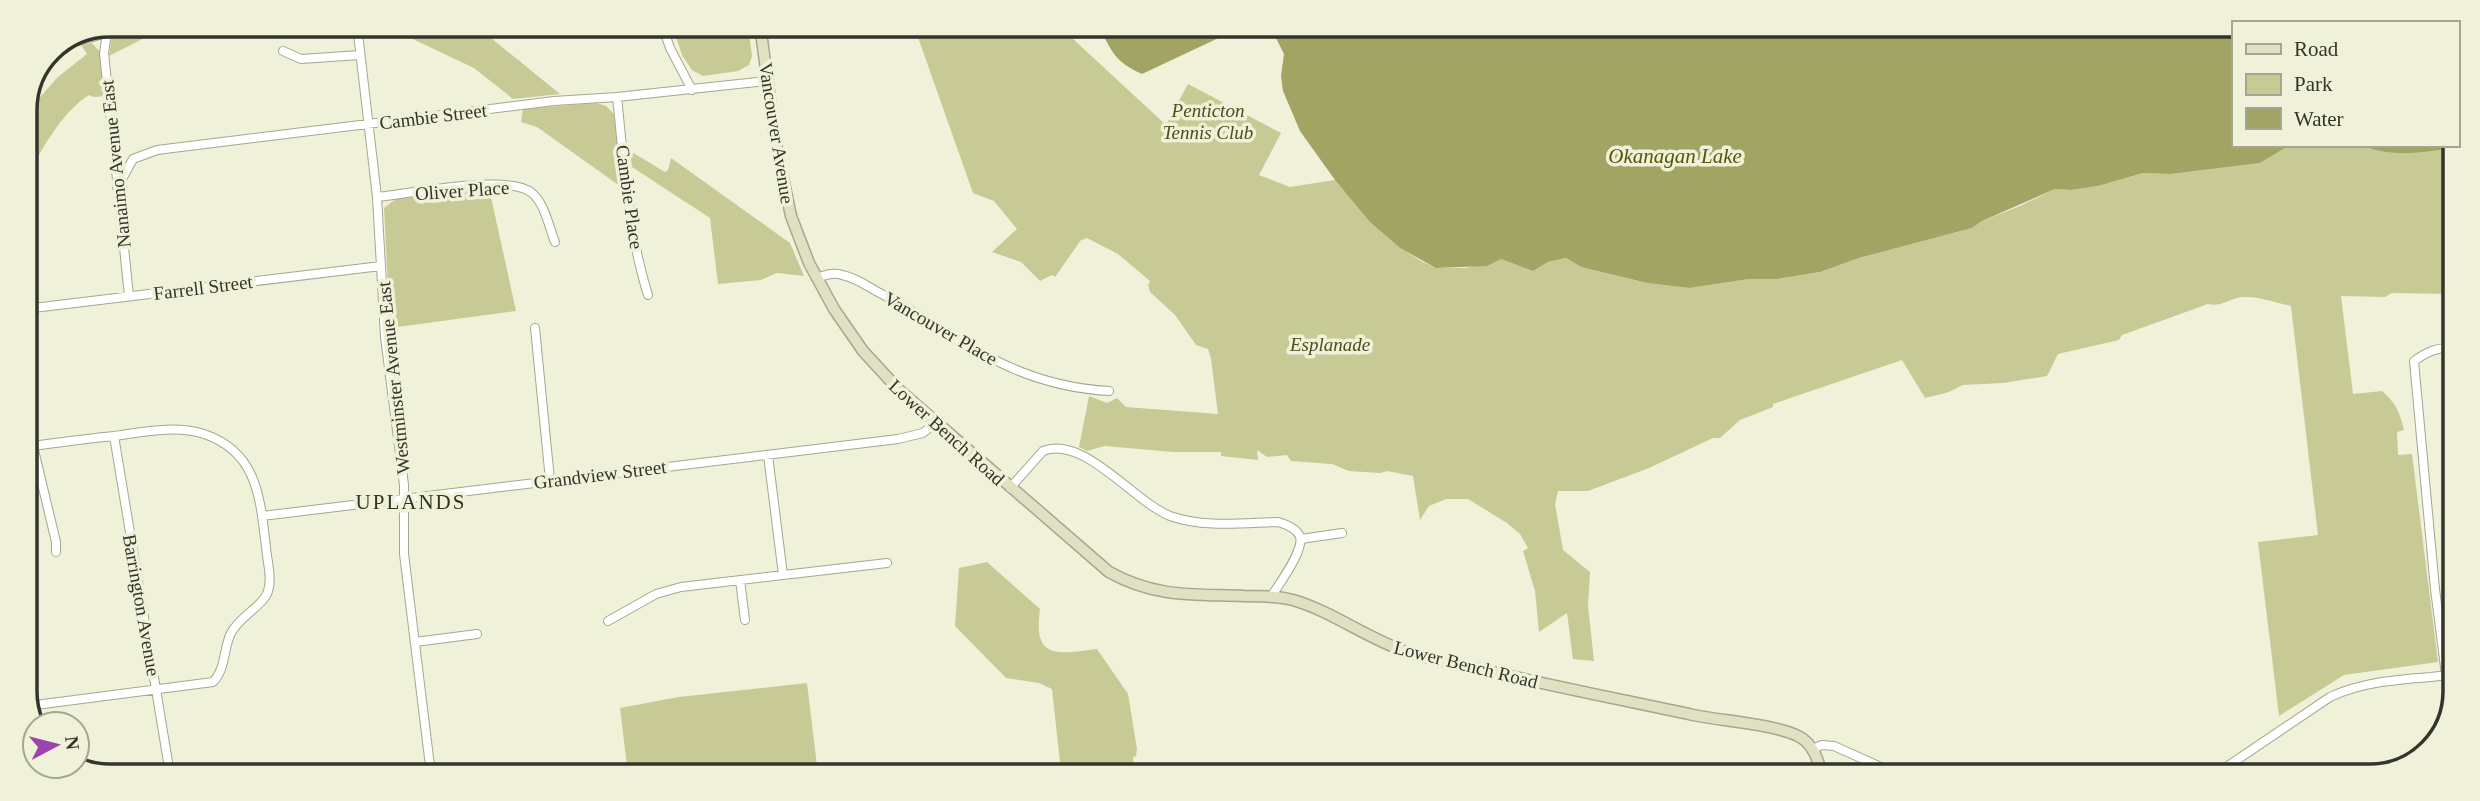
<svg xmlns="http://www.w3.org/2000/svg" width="2480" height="801" font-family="Georgia,serif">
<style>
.green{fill:#c8ca95}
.water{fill:#a2a464}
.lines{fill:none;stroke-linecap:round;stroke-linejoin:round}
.street-casing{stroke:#a5a78f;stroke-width:10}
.secondary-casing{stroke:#a5a78f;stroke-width:13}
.street{stroke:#fff;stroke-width:8}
.secondary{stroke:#e0e0c2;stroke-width:10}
.labels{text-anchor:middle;stroke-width:7;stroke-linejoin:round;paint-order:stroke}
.park-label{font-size:19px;font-style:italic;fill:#4d4e1e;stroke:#eff1d8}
.street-label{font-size:19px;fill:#34342b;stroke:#eff1d8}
.water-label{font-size:21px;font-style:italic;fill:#56570a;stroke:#eff1d8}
.neighbourhood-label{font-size:21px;letter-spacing:2px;fill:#333420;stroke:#eff1d8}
.rim{fill:none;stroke:#34342b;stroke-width:3.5}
</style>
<rect width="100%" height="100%" fill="#eff1d8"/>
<path class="green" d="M121 25H170L109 56 112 36Z
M383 25H475L560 94 513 99 474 68Z
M672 25H748L752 56 749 65 738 71 703 76 692 70 682 55Z
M914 26H1059L1166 125 1188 84 1281 133 1259 175 1290 187 1335 180 1370 221 1400 248 1423 262 1437 268H1466L1501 259 1533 271 1548 262 1566 258 1581 267 1647 283 1689 288 1749 279H1777L1820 272 1859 258 1972 228 1982 221 2020 206 2055 189 2071 190 2098 186 2143 173 2171 174 2260 163 2290 145H2362C2386 158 2429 153 2455 147L2454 294 2392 293 2385 297 2341 296 2353 394 2382 391C2396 403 2400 413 2404 430L2397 432 2398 455 2412 454 2438 662 2344 675 2279 716 2258 542 2318 535 2291 306C2277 303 2260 297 2246 297 2232 296 2221 308 2208 304L2122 335 2119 340 2058 354 2047 376 2003 383 1963 385 1949 392 1925 398 1902 360 1773 404V407L1740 420 1720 438H1713L1649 468 1588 491H1558L1555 504 1563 550 1590 572 1588 606 1594 661 1573 659 1567 613 1539 632 1535 591 1523 551 1528 548 1520 534 1507 523 1468 499H1446L1429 506 1420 520 1413 476 1387 471 1380 473 1349 471 1332 464 1291 461 1287 455 1267 457 1257 450 1258 460 1221 456V452H1173L1105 446 1087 451 1079 447 1089 396 1107 403 1117 398 1126 407 1218 414 1211 359 1208 349 1196 345 1175 315 1150 292 1148 285 1150 281 1118 254 1087 238 1081 240 1055 277 1052 275 1040 281 1021 262 992 252 1017 229 994 201 973 193Z
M92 43 100 52 104 96 94 97 89 95C69 107 50 135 38 157L35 155 25 165V114L58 77 87 54 81 45Z
M596 103 606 106 615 115 624 189 537 127 521 122 523 109Z
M630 151 665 172 668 170 671 158 790 243 804 276 777 273 761 280 718 284 710 218 632 167Z
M489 188 516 311 390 328 384 208 396 199Z
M987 562 1040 609C1033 660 1056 654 1097 649L1128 694 1137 749 1136 756 1133 757 1135 775H1056L1060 762 1052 689 1039 683 1006 678 955 626 959 568Z
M807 683 818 774H628L620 708 679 697Z"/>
<path class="water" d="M1099 26H1244L1142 74C1115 62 1111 51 1099 26Z
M1274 26 2233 27V145H2290L2260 163 2171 174 2143 173 2098 186 2071 190 2055 189 1982 221 1972 228 1859 258 1820 272 1777 279H1749L1689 288 1647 283 1581 267 1566 258 1548 262 1533 271 1501 259 1487 266 1436 268 1400 248 1370 222 1335 180 1300 131 1283 91 1281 76 1284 54 1276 38 1266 30Z
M2362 145H2455V147C2429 153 2386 158 2362 145Z"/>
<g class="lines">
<g class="street-casing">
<path id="street" d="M114 25 107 33 104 53 129 296
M357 25 377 197 385 337 404 485V554L431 774
M662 25 670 48 692 90
M53 48 107 33
M283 51 301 59 360 55
M617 97C624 163 628 232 648 295
M117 188 133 159 157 150 554 101 617 97 767 81
M377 197C409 194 510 173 532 193 545 204 549 227 555 242
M817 278C825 275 833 272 842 275 854 277 866 285 876 291 919 313 957 342 1001 363 1034 379 1073 389 1109 391
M25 309 381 266
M535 328 550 480
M114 436 170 774
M33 446 56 542V552
M25 447C55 443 84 439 114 436 144 432 175 425 204 434 258 452 260 499 266 547 267 561 273 580 267 594 261 607 240 616 231 633 223 649 226 669 213 682L28 706
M768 455 783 575
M1010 488 1043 451C1084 435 1133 501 1170 516 1204 528 1242 523 1278 522 1285 524 1297 528 1300 537 1304 551 1279 584 1271 597
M262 516 898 439 923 433 935 423
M1301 539 1342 533
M740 580 745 620
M608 621 656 594 681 587 887 563
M415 642 477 634
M2446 675 2435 589 2414 361C2427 352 2438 346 2454 349
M1812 749 1822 745 1834 746 1901 776
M2213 776 2330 697C2369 679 2411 679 2453 675"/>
</g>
<g class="secondary-casing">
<path id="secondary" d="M760 25 776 144 791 216 809 263 834 309 863 351 898 389 1109 572C1156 598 1193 594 1244 596 1261 596 1277 596 1293 600 1334 612 1369 640 1410 653 1504 676 1599 695 1693 715 1722 721 1773 724 1798 736 1813 743 1819 761 1822 776"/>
</g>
<use href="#street" class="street"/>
<use href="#secondary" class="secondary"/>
</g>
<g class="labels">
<g class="park-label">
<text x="1208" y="117">Penticton<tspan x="1208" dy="22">Tennis Club</tspan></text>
<text x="1330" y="351">Esplanade</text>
</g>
<g class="street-label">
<text transform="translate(433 116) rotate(-7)" y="7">Cambie Street</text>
<text transform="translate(777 133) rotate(81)" y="7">Vancouver Avenue</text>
<text transform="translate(115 164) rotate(-96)" y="7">Nanaimo Avenue East</text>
<text transform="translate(462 190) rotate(-4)" y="7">Oliver Place</text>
<text transform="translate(630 197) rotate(82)" y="7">Cambie Place</text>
<text transform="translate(203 287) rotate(-7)" y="7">Farrell Street</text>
<text transform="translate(941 328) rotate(30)" y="7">Vancouver Place</text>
<text transform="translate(393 378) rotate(-96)" y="7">Westminster Avenue East</text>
<text transform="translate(947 432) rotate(42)" y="7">Lower Bench Road</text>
<text transform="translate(600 474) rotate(-7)" y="7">Grandview Street</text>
<text transform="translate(142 605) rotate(80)" y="7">Barrington Avenue</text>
<text transform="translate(1466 664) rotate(14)" y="7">Lower Bench Road</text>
</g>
<g class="water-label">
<text x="1675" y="163">Okanagan Lake</text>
</g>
<g class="neighbourhood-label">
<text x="411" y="509">UPLANDS</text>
</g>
</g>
<path d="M0 0H2480V801H0ZM110 37H2370A73 73 0 0 1 2443 110V691A73 73 0 0 1 2370 764H110A73 73 0 0 1 37 691V110A73 73 0 0 1 110 37Z" fill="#eff1d8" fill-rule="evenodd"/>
<path class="rim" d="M110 37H2370A73 73 0 0 1 2443 110V691A73 73 0 0 1 2370 764H110A73 73 0 0 1 37 691V110A73 73 0 0 1 110 37Z"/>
<rect x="2232" y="21" width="228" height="126" fill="#eff1d8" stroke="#a4a593" stroke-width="2"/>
<rect x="2246" y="44" width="35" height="10" fill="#e0e0c2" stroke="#a4a593" stroke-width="2"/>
<text x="2294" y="56" font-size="21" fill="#34342b">Road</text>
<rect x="2246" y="74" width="35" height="21" fill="#c8ca95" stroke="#a4a593" stroke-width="2"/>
<text x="2294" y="91" font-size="21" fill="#34342b">Park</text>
<rect x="2246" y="108" width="35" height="21" fill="#a2a464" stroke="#a4a593" stroke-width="2"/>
<text x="2294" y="126" font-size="21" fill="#34342b">Water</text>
<g transform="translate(56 745) rotate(83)"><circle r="33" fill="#eff1d8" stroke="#a4a593" stroke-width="2"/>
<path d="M0-5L12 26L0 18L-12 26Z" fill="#9c43af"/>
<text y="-10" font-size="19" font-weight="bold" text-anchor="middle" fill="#34342b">N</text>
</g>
</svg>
